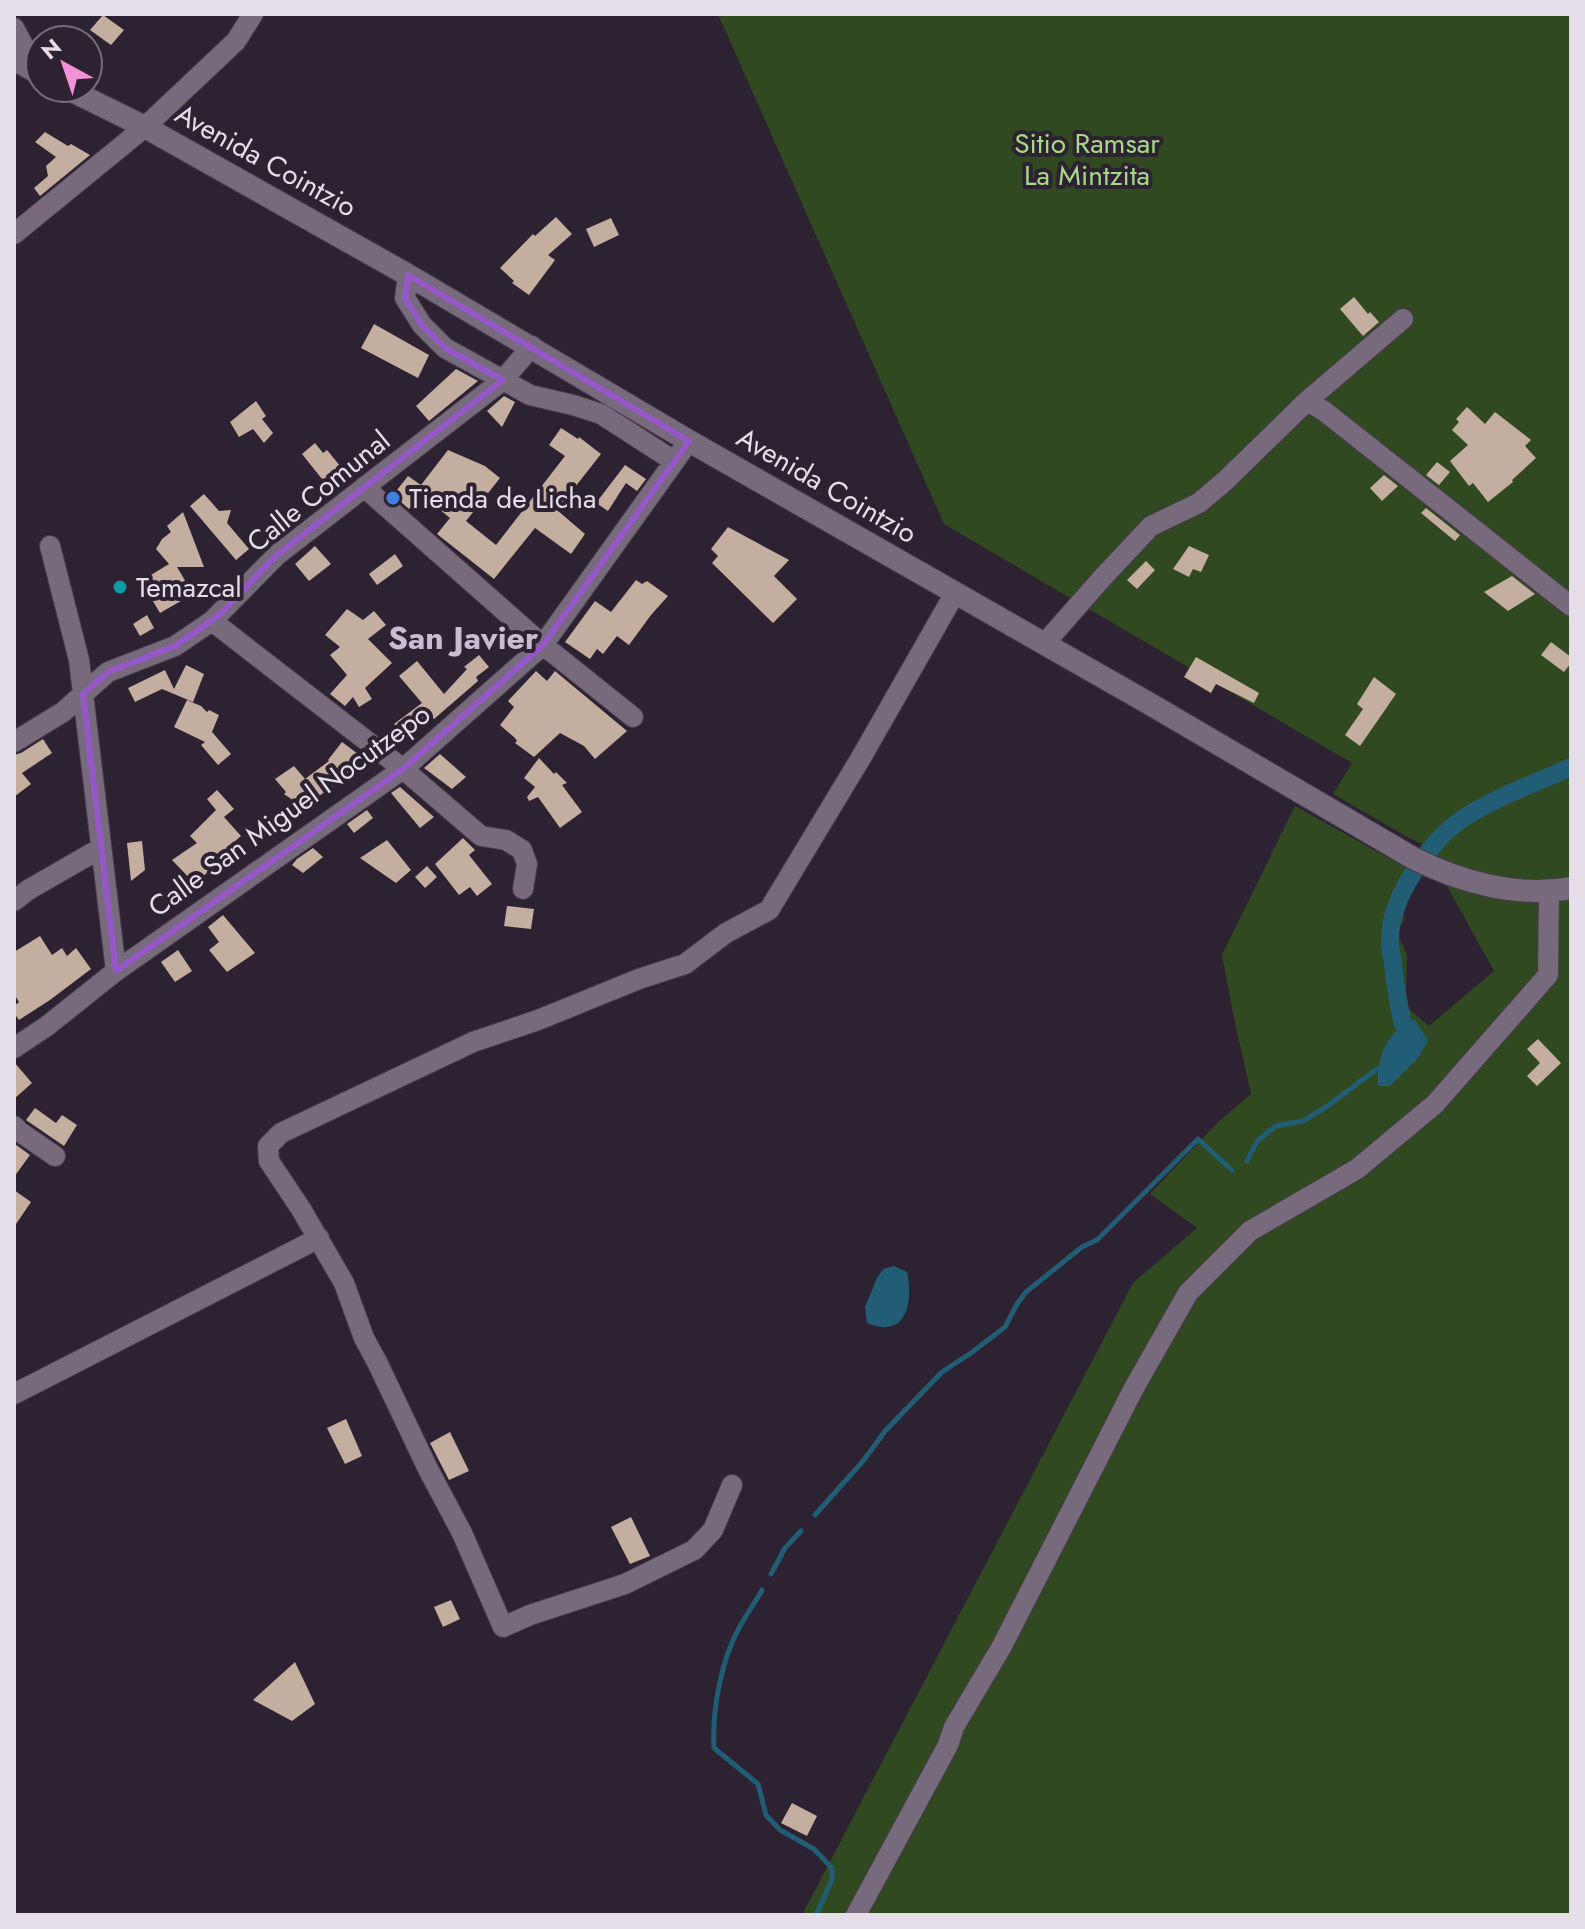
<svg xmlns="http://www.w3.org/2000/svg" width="1585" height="1929" font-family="Jost,sans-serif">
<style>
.green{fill:#314920}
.water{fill:#215d74}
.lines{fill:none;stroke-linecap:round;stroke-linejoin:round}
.stream{stroke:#215d74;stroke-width:5}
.canal{stroke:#215d74;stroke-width:18}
.building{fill:#c4aea0}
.minor-casing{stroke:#473d4a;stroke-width:22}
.secondary-casing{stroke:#473d4a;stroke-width:24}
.minor{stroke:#776a7c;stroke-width:20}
.secondary{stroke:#776a7c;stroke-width:22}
.marked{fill:none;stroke:#9658c9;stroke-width:6;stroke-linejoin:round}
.shop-dot{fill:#3f7fe0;stroke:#2d2231;stroke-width:3}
.culture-dot{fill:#0f9aa8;stroke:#2d2231;stroke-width:3}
.labels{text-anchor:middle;stroke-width:8;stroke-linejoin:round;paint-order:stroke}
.park-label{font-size:28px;fill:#a7d887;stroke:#2d2231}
.street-label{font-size:28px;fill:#e5dde7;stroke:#2d2231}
.poi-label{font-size:28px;fill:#e5dde7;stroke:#2d2231;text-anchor:start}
.quarter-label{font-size:32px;font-weight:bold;fill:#cbbdd1;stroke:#2d2231}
</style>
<rect width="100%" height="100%" fill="#2d2231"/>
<path class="green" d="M718 14H1571V1915H802L1133 1283 1197 1228 1150 1194 1218 1122 1251 1094 1235 1023 1222 955 1295 806 1421 876 1404 901V920L1397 932 1407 955 1406 991 1409 1009 1429 1026 1494 971 1425 846 1404 835 1333 794 1352 763 944 524Z"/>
<path class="water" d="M1415 1020 1428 1040 1419 1057 1390 1086H1378C1376 1058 1387 1029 1415 1020Z
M894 1266 907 1272C911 1289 912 1326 886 1327 880 1328 873 1325 867 1323L865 1307 877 1278 883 1269Z"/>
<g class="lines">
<path class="stream" d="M1247 1161 1257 1141 1276 1126 1303 1121 1326 1107 1377 1069
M815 1515 863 1461 886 1430 942 1372 971 1353 1005 1327 1017 1304 1026 1292 1082 1247 1097 1240 1198 1139 1232 1170
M771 1574 785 1548 801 1531
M762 1590C755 1603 746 1615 739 1628 721 1661 712 1710 714 1748L758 1784 766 1815 780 1830 814 1849 832 1868V1880L816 1915"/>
<path class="canal" d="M1403 1024C1398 1003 1395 984 1393 963 1392 955 1389 947 1390 939 1390 897 1431 839 1465 817 1498 796 1536 783 1571 767"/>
</g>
<path class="building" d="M103 15 124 30 111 45 90 30Z
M45 132 68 146 71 144 90 155 40 196 34 188 48 176 46 166 56 157 35 142Z
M556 217 572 234 548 255 555 260 529 295 512 283 514 281 500 268 533 234 535 236Z
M611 218 619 235 594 247 586 229Z
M1354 297 1368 314 1370 312 1379 322 1363 336 1340 309Z
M374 324 429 355 418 378 361 348Z
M456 369 478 381 429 421 416 406Z
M504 396 515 402 502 427 487 411Z
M256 401 266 416 262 419 273 433 264 443 253 429 239 437 230 422Z
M1467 407 1485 424 1495 412 1531 440 1525 446 1536 458 1512 480 1513 482 1488 502 1473 483 1469 486 1450 461 1468 445 1452 430 1459 422 1456 419Z
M561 428 578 439 579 437 601 454 557 510 585 534 571 554 535 528 494 579 437 534 450 518 421 494 409 509 393 495 408 476 421 485 448 450 485 466 500 478 466 521 496 545 565 456 549 445Z
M315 443 323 453 327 450 341 467 339 468 349 482 334 494 302 454Z
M1437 462 1450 472 1439 485 1426 475Z
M625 465 646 479 637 491 626 483 608 511 596 503Z
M1384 475 1398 486 1382 501 1370 488Z
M204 494 219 511 231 510 227 523 249 549 236 560 190 506Z
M1426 508 1460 535 1455 541 1421 513Z
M183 512 204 567H177L193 594 160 613 141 581 169 564 156 549 162 539 171 532 167 526Z
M728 527 789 560 774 576 797 599 773 623 712 563 718 556 711 549Z
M315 546 331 564 309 581 295 564Z
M1189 546 1209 555 1201 572 1193 569 1189 577 1173 569Z
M395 554 403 566 377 585 369 574Z
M1146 561 1155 570 1137 589 1127 580Z
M1512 576 1535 594 1508 611 1484 592Z
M636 580 642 584 647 581 668 596 651 615 629 645 617 636 603 654 597 649 590 659 565 642 595 601 611 612Z
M347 609 363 620 374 611 386 625 368 639 392 663 365 688 372 699 359 707 353 697 345 706 330 694 347 675 330 655 340 647 325 635Z
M147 615 154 628 140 636 133 624Z
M1551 642 1571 657V663L1564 672 1541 655Z
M479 655 489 667 476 677 478 681 434 719 431 716 404 737 394 724 422 703 399 676 417 661 444 694 467 669 464 667Z
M1196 657 1259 693 1254 703 1216 684 1211 693 1184 677Z
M186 665 204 674 193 702 162 689 135 702 128 688 165 670 174 689Z
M536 671 547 681 555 671 627 731 595 759 584 746 560 733 534 757 515 743 517 741 515 738 500 725 514 707 508 701Z
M1374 677 1396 694 1360 746 1345 735 1363 709 1357 704Z
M187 700 201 706 207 712 209 710 219 715 212 732 231 754 218 765 201 745 205 742 174 727Z
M43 739 52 753 22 773 31 784 14 797V755L21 753Z
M342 742 362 757 347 776 312 801 307 795 297 803 284 794 286 792 275 779 294 766 305 779 329 761 328 760Z
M440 754 466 777 452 789 424 768Z
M539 758 554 774 556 772 567 783 562 785 582 812 560 828 538 797 529 801 527 797 535 787 524 778Z
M400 787 434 817 420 828 391 793Z
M217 790 234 809 224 817 241 836 227 848 230 851 195 884 172 860 197 843 190 836 216 810 207 799Z
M367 810 373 818 354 833 347 824Z
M463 838 475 850 469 855 492 884 477 896 470 887 459 895 435 864Z
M387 840 411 870 396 883 360 858Z
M142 841 145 870 131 881 127 843Z
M313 848 323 857 303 873 292 865 297 859Z
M427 866 437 877 425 888 415 877Z
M507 906 534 909 531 929 504 926Z
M223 915 255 953 227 972 209 950 219 942 208 927Z
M40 936 52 955 62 948 67 956 76 948 91 969 50 1000 19 1020 14 1013V1006L19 1002 14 994V952Z
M178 950 192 971 175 982 161 962Z
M1538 1039 1561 1063 1537 1086 1527 1076 1540 1063 1527 1049Z
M14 1062 32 1083 14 1099Z
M35 1108 56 1123 62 1115 77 1125 64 1146 26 1120Z
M15 1144 30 1155 14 1177V1145Z
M14 1190 31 1202 14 1227Z
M346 1419 362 1456 345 1464 327 1428Z
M450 1432 469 1471 449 1480 430 1443Z
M631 1517 650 1556 630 1564 611 1527Z
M451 1600 460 1619 443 1627 434 1607Z
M295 1662 315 1704 292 1721 253 1700Z
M792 1803 817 1816 807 1836 781 1823Z"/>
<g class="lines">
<g class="minor-casing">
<path id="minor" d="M14 28 38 73
M14 234 145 127 236 41 253 14
M408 275 405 298 422 325 445 348 530 395 573 405 601 414 674 461
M1307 401 1324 411 1571 606
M364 487 543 645 633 717
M50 546 79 660 116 971
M212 621 403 769 481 836 506 840 522 850 527 864 523 889
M1044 644 1104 576 1151 526 1199 503 1225 481 1307 401 1403 319
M14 742 63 712 108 672 175 646 212 621 277 555 503 380 532 346
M14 901 28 890 101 848
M14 1048 47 1026 116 971 403 769 543 645 689 441
M14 1126 20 1132 55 1156
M14 1394 319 1238
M732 1485 713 1530 694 1550 625 1584 530 1615 503 1627 462 1533 428 1469 378 1364 364 1338 344 1283 301 1209 269 1161 268 1146 281 1133 473 1042 538 1020 639 979 685 964 726 933 769 910 862 756 955 593
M856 1915 948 1745 954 1727 1002 1646 1134 1388 1188 1293 1250 1231 1357 1169 1435 1104 1548 975 1549 892"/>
</g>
<g class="secondary-casing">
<path id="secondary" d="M14 59 40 74
M66 88 145 127 408 275 689 441 1150 704 1413 858C1460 882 1518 898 1571 888"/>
</g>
<use href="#minor" class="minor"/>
<use href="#secondary" class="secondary"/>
</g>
<path class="marked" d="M408 275 689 441 543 645 403 769 116 971 83 694 108 672 175 646 218 616 277 555 503 380 445 348 422 325 405 298Z"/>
<circle class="shop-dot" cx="393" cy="498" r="8"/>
<circle class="culture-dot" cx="120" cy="587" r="8"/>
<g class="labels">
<g class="park-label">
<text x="1087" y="153">Sitio Ramsar<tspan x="1087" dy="32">La Mintzita</tspan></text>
</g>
<g class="street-label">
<text transform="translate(266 160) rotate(29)" y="10">Avenida Cointzio</text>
<text transform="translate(827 485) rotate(30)" y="10">Avenida Cointzio</text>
<text transform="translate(318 491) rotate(-39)" y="10">Calle Comunal</text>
<text transform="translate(289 810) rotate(-36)" y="10">Calle San Miguel Nocutzepo</text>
</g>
<g class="poi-label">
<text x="409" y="508">Tienda de Licha</text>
<text x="136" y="597">Temazcal</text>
</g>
<g class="quarter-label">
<text x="463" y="649">San Javier</text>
</g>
</g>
<rect width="1585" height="1929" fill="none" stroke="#e5dde7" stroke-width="32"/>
<g transform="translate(64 64) rotate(320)"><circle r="38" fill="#2d2231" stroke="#776d7a" stroke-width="2"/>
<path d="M0-6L14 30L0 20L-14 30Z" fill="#f291d6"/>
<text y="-12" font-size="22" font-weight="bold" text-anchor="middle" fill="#e5dde7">N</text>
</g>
</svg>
